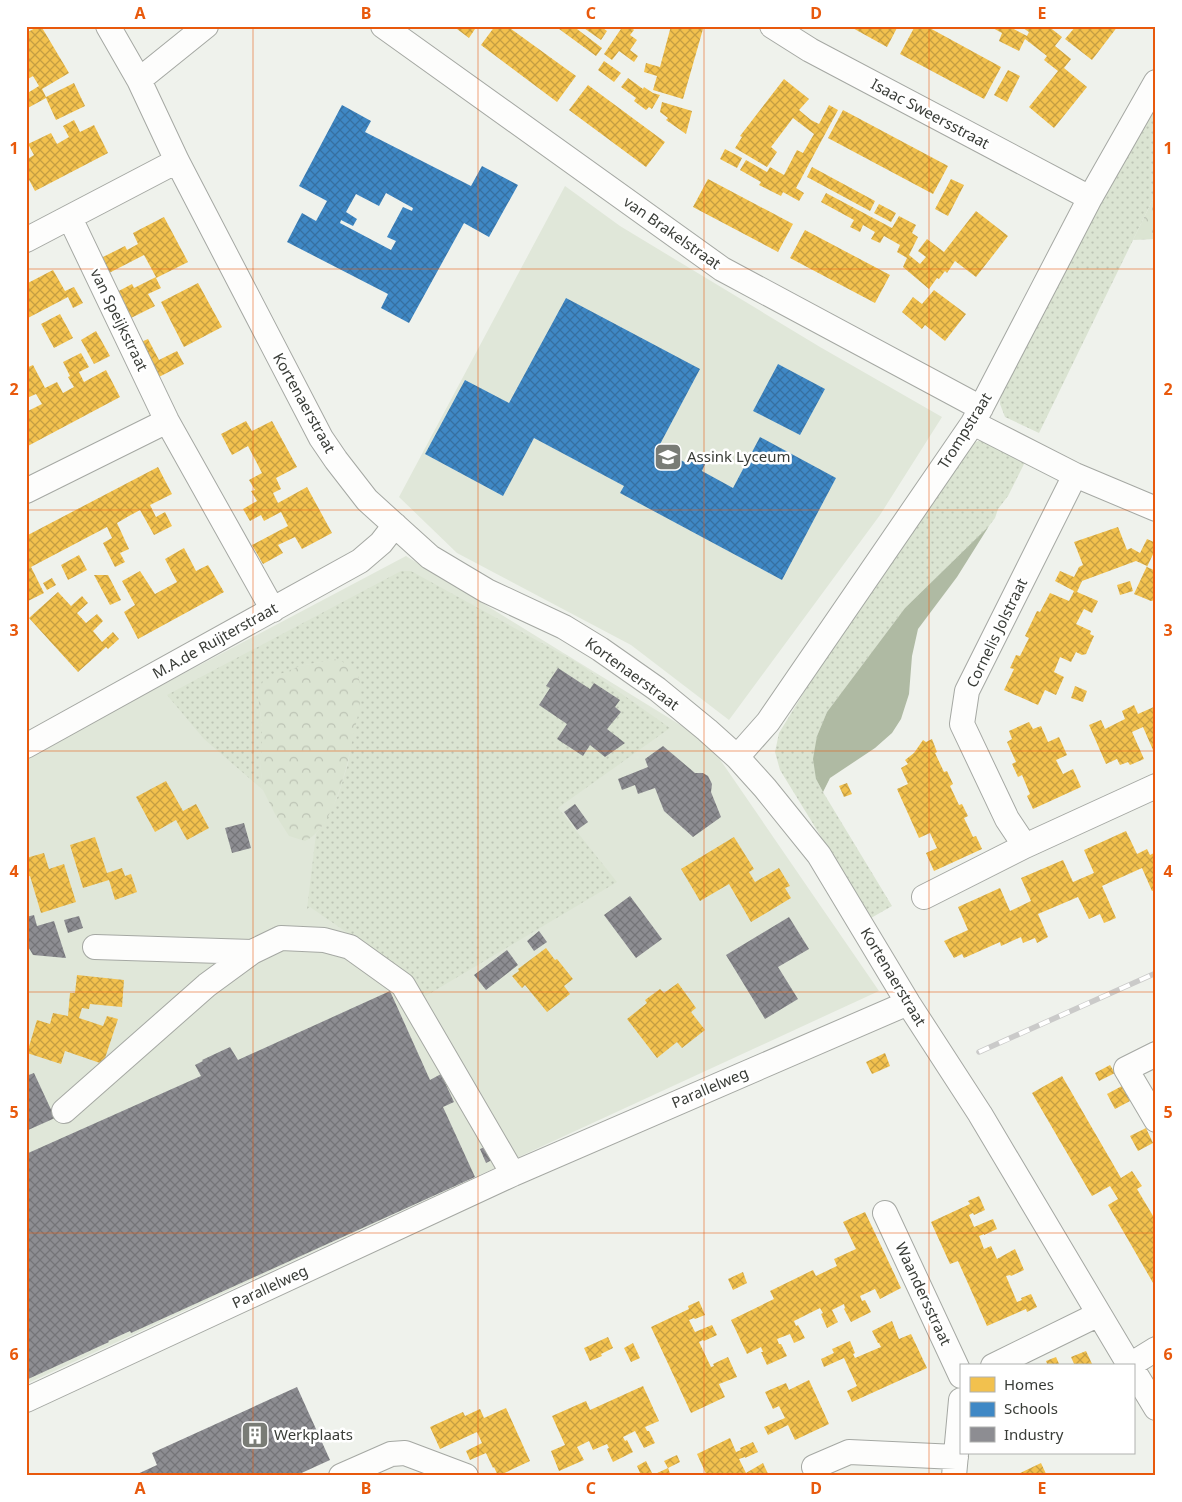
<svg xmlns="http://www.w3.org/2000/svg" width="1182" height="1502" font-family="'Noto Sans',sans-serif">
<style>
.built{fill:#e0e7d9}
.grass{fill:url(#grass-dots)}
.forest{fill:url(#forest-crowns)}
.water{fill:#afbaa3}
.homes{fill:url(#homes-cross-hatch)}
.schools{fill:url(#schools-cross-hatch);fill-rule:evenodd}
.industry{fill:url(#industry-cross-hatch)}
.lines{fill:none;stroke-linecap:round;stroke-linejoin:round}
.minor-casing{stroke:#a5a8a3;stroke-width:26}
.minor{stroke:#fdfdfc;stroke-width:24}
.rail-casing{stroke:#cacac9;stroke-width:5.5}
.rail{stroke:#fff;stroke-width:4;stroke-dasharray:11;stroke-linecap:butt}
.grid{fill:none;stroke:#e8590c;stroke-width:1;stroke-opacity:0.55}
.labels{text-anchor:middle;stroke-width:5;stroke-linejoin:round;paint-order:stroke}
.street-label{font-size:15px;fill:#393c37;stroke:#fff}
.poi-label{font-size:15px;fill:#393c37;stroke:#fff;text-anchor:start}
.neatline{fill:none;stroke:#e8590c;stroke-width:2}
.grid-label{font-size:16px;text-anchor:middle;font-weight:bold;fill:#e8590c}
</style>
<defs>
<pattern id="grass-dots" width="8" height="8" patternUnits="userSpaceOnUse" patternTransform="scale(1.25)"><rect width="8" height="8" fill="#dbe4d2"/><path d="M2 2h.1M6 6h.1" fill="none" stroke="#bdc4b5" stroke-width="1.8" stroke-linecap="round"/></pattern>
<pattern id="forest-crowns" width="20" height="18" patternUnits="userSpaceOnUse" patternTransform="scale(1.25)"><rect width="20" height="18" fill="#dbe4d2"/><path d="M2 6a3 3 0 1 1 6 0M12 15a3 3 0 1 1 6 0" fill="none" stroke="#bdc4b5"/></pattern>
<pattern id="homes-cross-hatch" width="8" height="8" patternUnits="userSpaceOnUse" patternTransform="scale(1.25)"><rect width="8" height="8" fill="#f2c14e"/><path d="M0 0l8 8M0 8l8-8" fill="none" stroke="#c59e42"/></pattern>
<pattern id="schools-cross-hatch" width="8" height="8" patternUnits="userSpaceOnUse" patternTransform="scale(1.25)"><rect width="8" height="8" fill="#3f88c5"/><path d="M0 0l8 8M0 8l8-8" fill="none" stroke="#3670a1"/></pattern>
<pattern id="industry-cross-hatch" width="8" height="8" patternUnits="userSpaceOnUse" patternTransform="scale(1.25)"><rect width="8" height="8" fill="#8d8d92"/><path d="M0 0l8 8M0 8l8-8" fill="none" stroke="#747478"/></pattern>
</defs>
<rect width="100%" height="100%" fill="#eff2ec"/>
<path class="built" d="M565 186 620 226 820 347 942 417 880 515 729 720 631 645 457 553 399 497Z
M406 556 708 742 879 991 26 1384V757Z"/>
<path class="grass" d="M1148 112 1156 113V193L1039 433 1005 417 1000 404 1001 383Z
M981 440 990 442 1028 456 1008 496 998 509 995 518 989 526 905 608 827 712 817 736 816 779 823 792 892 906 871 918 780 770 775 752 779 733 828 653 973 443Z
M401 571H411L578 663 670 728 558 808 617 882 424 997 422 993 391 963 310 907 307 909 316 834 324 823 338 796 348 764 351 747 337 659 300 666 259 705 262 727V750L260 763 262 779 261 786 263 790 204 739 167 695Z"/>
<path class="forest" d="M1156 193V239L1133 240Z
M337 659C344 663 355 667 358 675 365 699 355 724 351 747 345 774 332 829 305 841L289 836 275 814 261 786 262 779 260 763 262 750V727L258 695 263 681 300 666Z"/>
<path class="water" d="M989 526 957 577 918 629 912 656 909 694 901 719 892 733 875 748 830 778 823 792 816 779 813 759 817 736 827 712 905 608Z"/>
<path class="homes" d="M39 26H41L69 73 42 89 46 97 74 83 85 106 56 120 46 98 26 109V94L39 86 33 76 26 80V33Z
M453 26H477L469 38Z
M495 26H507L576 76 557 102 481 45Z
M555 26H573L602 48 596 56Z
M581 26H600L607 31 601 40Z
M623 26H630L634 30 630 35 637 40 630 50 638 56 634 62 619 51 612 60 604 54Z
M671 26H693L703 29 683 99 653 90 657 76 644 72 646 63 660 67Z
M849 26H898L887 47Z
M915 26H926L1001 67 984 99 900 54Z
M989 26H1008L1027 36 1029 32 1020 26H1048L1062 37 1055 46 1071 59 1064 68 1087 87 1054 128 1029 107 1058 71 1044 60 1047 56 1025 39 1019 51 999 41 1002 33Z
M1076 26H1118L1092 60 1065 39Z
M604 61 621 73 614 82 598 70Z
M1008 70 1020 76 1007 102 994 95Z
M628 78 643 89 644 87 653 93 660 95 652 109 649 107 646 110 634 101 636 98 621 87Z
M784 79 809 99 799 110 811 120 819 124 829 105 838 110 796 188 804 193 799 201 783 192 781 196 759 185 761 182 740 170 746 160 767 172 770 167 784 175 797 150 803 153 814 134 793 118 771 147 777 152 767 167 735 148 742 137 740 136Z
M588 85 665 142 646 167 569 110Z
M662 102 692 111 686 134 666 120 668 118 660 112Z
M843 110 948 166 933 194 828 138Z
M74 120 80 132 94 125 108 153 35 191 26 174V160L34 155 28 144 51 133 57 144 69 137 63 126Z
M725 149 742 158 737 168 720 159Z
M812 167 875 201 870 211 807 177Z
M708 179 793 224 778 252 693 207Z
M951 179 964 185 948 216 935 209Z
M826 193 892 228 899 216 916 225 912 233 918 237 909 255 920 264 926 257 918 251 927 239 944 252 976 211 1008 236 976 277 955 261 947 273 945 271 939 279 937 278 929 289 903 267 907 258 897 252 900 245 884 236 880 243 871 239 875 232 863 225 860 232 850 227 854 220 821 202Z
M879 204 896 213 891 222 874 213Z
M164 217 188 262 156 278 161 288 148 294 155 306 129 319 115 293 132 284 134 288 156 277 144 255 109 273 101 258 125 246 127 250 138 244 133 233Z
M805 230 890 275 875 303 790 258Z
M53 270 65 291 74 287 83 303 73 308 68 297 26 319V284Z
M198 283 222 327 184 347 161 302Z
M934 290 966 314 945 341 925 325 922 329 902 312 913 297 922 304Z
M60 314 73 338 54 348 41 324Z
M96 331 110 356 94 364 81 340Z
M148 339 159 360 177 351 184 364 159 377 141 342Z
M81 353 89 367 79 372 84 382 106 370 120 397 26 447V412L42 404 36 394 27 398 26 397V380L28 379 26 375V368L33 365 45 388 57 382 63 393 74 387 68 377 70 376 63 362Z
M246 421 252 431 272 421 297 467 276 478 281 489 273 493 278 503 307 487 332 533 302 549 295 537 278 545 283 553 263 564 252 545 288 526 281 512 264 521 261 515 250 521 243 509 257 501 251 491 255 490 249 480 262 473 248 446 232 455 221 434Z
M158 467 172 494 150 505 156 517 165 512 172 526 154 535 140 510 129 516 117 523 129 549 120 553 125 562 115 567 103 543 112 538 107 527 31 567 44 593 26 602V536Z
M1118 527 1127 550 1131 548 1140 553 1147 539 1156 543V548L1147 567 1156 571 1155 600 1151 601 1134 594 1147 566 1136 561 1082 581 1077 592 1098 601 1092 613 1084 609 1076 624 1091 631 1090 634 1094 636 1086 654 1082 655 1076 652 1071 662 1060 657 1054 672 1064 677 1056 695 1045 690 1038 705 1004 690 1014 669 1010 668 1016 655 1020 656 1029 638 1025 636 1037 611 1040 612 1050 593 1069 601 1074 591 1055 581 1060 571 1074 577 1079 567 1083 565 1074 542Z
M184 548 196 571 208 565 224 592 138 639 124 612 135 605 122 581 140 571 155 594 177 582 165 559Z
M79 555 87 570 68 580 61 565Z
M94 575H108L121 600 110 605Z
M52 578 56 585 47 590 43 583Z
M1130 581 1133 591 1120 595 1117 585Z
M58 592 71 606 82 596 88 603 77 613 86 623 97 614 103 621 93 631 102 642 113 632 119 639 108 649 106 647 78 672 29 618Z
M1075 686 1087 691 1083 702 1071 698Z
M1134 705 1138 714 1156 706V749L1153 750 1143 727 1132 732 1144 759 1130 765 1128 762 1120 765 1117 759 1106 764 1089 725 1101 720 1105 729 1125 719 1122 711Z
M1029 722 1033 729 1041 726 1048 742 1059 737 1067 755 1056 760 1063 774 1073 769 1081 787 1033 809 1027 796 1030 794 1022 775 1018 777 1012 764 1016 762 1007 742 1012 739 1009 731Z
M932 739 937 752 935 753 944 772 947 771 953 784 950 786 959 805 962 804 968 816 964 818 973 837 976 836 982 849 934 871 926 853 937 848 930 833 919 838 897 789 908 784 901 768 908 764 905 760 914 753 923 740 926 742Z
M166 781 183 811 196 804 209 828 187 840 176 820 155 832 136 797Z
M847 783 852 794 844 797 839 786Z
M1126 831 1137 854 1147 849 1150 855 1156 852V889L1152 891 1142 868 1102 886 1116 918 1104 923 1100 914 1089 919 1078 897 1038 914 1048 937 1037 943 1035 938 1023 943 1021 937 1001 946 1000 942 964 958 962 954 954 958 944 941 968 930 958 907 1000 888 1010 911 1031 901 1021 878 1063 860 1073 882 1094 873 1084 850Z
M95 837 107 873 122 868 125 876 131 874 137 892 115 900 109 880 83 888 70 845Z
M734 837 754 869 749 872 755 882 779 868 790 886 785 888 791 898 751 922 729 884 700 901 681 869Z
M44 853 49 869 64 864 76 902 41 913 30 876 26 877V858Z
M546 948 555 960 557 959 573 979 564 986 570 994 547 1012 525 985 522 988 512 976 519 971 518 969Z
M77 975 124 980 122 1007 90 1004 89 1009 82 1008 79 1018 103 1026 107 1016 118 1019 103 1064 65 1051 61 1064 27 1053 37 1020 50 1024 53 1013 68 1016 70 993H75Z
M678 983 696 1008 691 1012 705 1030 682 1048 677 1042 657 1058 627 1019 647 1003 645 1000 660 989 664 993Z
M885 1053 890 1066 872 1074 866 1062Z
M1110 1065 1115 1073 1099 1081 1095 1073Z
M1062 1076 1121 1178 1132 1171 1142 1186 1137 1189 1156 1221V1288L1108 1205 1118 1199 1110 1186 1092 1196 1032 1093Z
M1122 1086 1130 1101 1115 1109 1107 1094Z
M1146 1128 1153 1143 1138 1151 1130 1136Z
M979 1196 985 1210 974 1215 973 1213 969 1215 974 1227 993 1219 997 1229 984 1235V1234L979 1236 984 1249 991 1246 997 1259 1015 1249 1024 1270 1011 1276 1010 1275 1006 1276 1017 1302 1022 1300 1021 1298 1031 1294 1037 1307 1027 1312 1026 1309 987 1326 958 1261 950 1264 931 1222 970 1204 968 1201Z
M865 1212 901 1288 880 1299 875 1289 860 1296 862 1301 865 1300 871 1312 851 1322 844 1309 845 1308 844 1304 832 1310 838 1322 827 1328 821 1314 823 1313 820 1308 794 1321 796 1326 798 1325 805 1338 794 1343 790 1334 777 1339 779 1344H781L787 1356 767 1365 761 1352H763L761 1347 747 1354 731 1320 774 1299 770 1291 813 1270 816 1276 837 1266 834 1259 856 1249 843 1222Z
M743 1272 747 1283 733 1290 728 1279Z
M699 1301 705 1315 695 1319 694 1318 689 1320 695 1332 712 1325 717 1335 704 1341 703 1340 699 1342 711 1367 714 1366 713 1364 728 1357 737 1377 719 1384 725 1397 691 1413 651 1327 689 1309 688 1306Z
M892 1321 899 1339 911 1334 927 1368 852 1402 847 1391 857 1386 844 1358 824 1367 821 1359 834 1353 832 1349 850 1341 855 1353 853 1354 855 1358 881 1347 879 1343H878L872 1331Z
M608 1337 613 1348 601 1354 602 1356 590 1361 584 1348Z
M633 1343 640 1358 631 1362 624 1348Z
M1086 1351 1093 1366H1075L1071 1357Z
M1056 1357 1060 1366H1048L1046 1361Z
M809 1380 829 1424 795 1440 788 1425 768 1435 764 1427 785 1418 779 1406 773 1409 765 1392 786 1383 789 1390Z
M643 1386 659 1421 645 1427 647 1431H649L655 1443 644 1448 635 1431 623 1437 625 1441 627 1440 633 1452 613 1462 607 1449 609 1448 607 1444 593 1450 589 1441 577 1447 584 1460 559 1471 551 1451 565 1445 552 1416 586 1401 590 1410Z
M506 1408 530 1461 498 1476 494 1467 493 1468 486 1453 470 1460 466 1451 482 1443 477 1432 440 1449 430 1427 463 1412 465 1416 480 1409 484 1418Z
M730 1438 736 1452 741 1450 740 1448 753 1442 758 1452 745 1458V1457L739 1459 746 1473 763 1463 769 1476H707L697 1454Z
M677 1455 680 1462 668 1468 664 1461Z
M646 1461 653 1475 668 1468 671 1476H645L644 1474 641 1475 637 1466Z
M1041 1463 1047 1476H1014Z"/>
<path class="schools" d="M342 105 371 121 365 132 471 186 482 166 518 185 489 237 464 223 409 323 381 308 388 294 287 242 302 213 316 221 327 201 299 186ZM386 193 413 208 412 211 403 207 387 237 396 241 391 250 340 223 341 220 353 226 357 219 346 212 356 194 379 206Z
M566 298 700 369 658 448 688 464 694 453 707 460 702 471 733 488 760 437 836 478 782 580 620 493 624 486 534 438 503 496 425 454 465 380 509 403Z
M778 364 825 389 800 435 753 411Z"/>
<path class="industry" d="M558 668 590 689 594 683 620 700 615 707 621 712 607 729 625 743 605 757 590 745 583 756 557 739 567 724 539 705 550 688 546 686Z
M663 746 695 773H703L708 776 712 784 711 792 721 817 693 837 664 811 655 788 638 794 635 785 622 790 618 779 648 767 645 759Z
M575 804 588 822 577 830 564 812Z
M244 823 251 848 232 853 225 828Z
M630 896 662 939 636 958 604 915Z
M34 915 37 926 54 921 66 958 33 955 26 943V917Z
M79 916 83 928 68 933 64 920Z
M789 917 809 949 778 967 798 999 765 1019 726 955Z
M539 931 547 942 534 951 527 941Z
M507 950 518 965 486 990 474 975Z
M390 991 430 1080 441 1074 454 1102 443 1107 475 1177 131 1333 130 1331 108 1341 109 1342 26 1380V1154L201 1076 195 1065 203 1061 202 1060 230 1047 238 1060Z
M34 1073 55 1118 26 1131V1076Z
M488 1146 494 1159 486 1163 480 1149Z
M297 1387 330 1460 295 1476H133L157 1465 152 1453Z"/>
<g class="lines">
<g class="minor-casing">
<path id="minor" d="M108 26 139 80 177 161 321 438 336 460 367 500 430 557 487 591 564 627 600 649 657 689 707 730 737 757 765 788 819 855 908 1003 980 1114 1130 1366
M383 26 722 269 981 408
M772 26 810 50 1090 198
M139 80 206 26
M70 218 167 421 273 610
M26 240 177 161
M973 423 1075 475 1156 509
M26 491 167 421
M26 746 360 561 381 543 395 525
M737 757 768 722 973 423 1090 198 1156 82
M1025 846 1007 819 962 724 967 691 1075 475
M924 897 1025 846 1156 786
M95 947 252 952
M1156 1054 1126 1069 1156 1120
M64 1111 207 985 252 952 281 938 324 940 350 947 403 985 513 1174
M885 1213 961 1376
M1130 1365 1156 1349
M993 1366 1099 1314
M1133 1370 1156 1408
M26 1400 513 1174 908 1003
M814 1467 849 1452 956 1457
M341 1476 391 1454 405 1453 466 1476
M954 1476 961 1400"/>
</g>
<use href="#minor" class="minor"/>
<g class="rail-casing">
<path id="rail" d="M979 1052 1156 973"/>
</g>
<use href="#rail" class="rail"/>
</g>
<path class="grid" d="M253 26V1476M478 26V1476M704 26V1476M929 26V1476M26 269H1156M26 510H1156M26 751H1156M26 992H1156M26 1233H1156"/>
<defs>
<g id="school-square" transform="scale(1.4375)"><rect x="-9" y="-9" width="18" height="18" rx="4" fill="#797c76" stroke="#fff"/><path d="M0-5L7-2L0 1L-7-2ZM-4 1L0 2.5L4 1V4Q0 6-4 4Z" fill="#fff"/></g>
<g id="building-square" transform="scale(1.4375)"><rect x="-9" y="-9" width="18" height="18" rx="4" fill="#797c76" stroke="#fff"/><path d="M-4-6H4V6H1V3H-1V6H-4ZM-2.5-4.3h1.7v1.8h-1.7ZM.8-4.3h1.7v1.8H.8ZM-2.5-1h1.7V.8h-1.7ZM.8-1h1.7V.8H.8Z" fill="#fff"/></g>
</defs>
<g fill-rule="evenodd">
<use href="#school-square" x="668" y="457"/>
<use href="#building-square" x="255" y="1435"/>
</g>
<g class="labels">
<g class="street-label">
<text transform="translate(930 114) rotate(28)" y="5">Isaac Sweersstraat</text>
<text transform="translate(672 233) rotate(35)" y="5">van Brakelstraat</text>
<text transform="translate(119 320) rotate(64)" y="5">van Speijkstraat</text>
<text transform="translate(304 403) rotate(61)" y="5">Kortenaerstraat</text>
<text transform="translate(965 431) rotate(-58)" y="5">Trompstraat</text>
<text transform="translate(997 633) rotate(-64)" y="5">Cornelis Jolstraat</text>
<text transform="translate(215 641) rotate(-29)" y="5">M.A.de Ruijterstraat</text>
<text transform="translate(632 674) rotate(36)" y="5">Kortenaerstraat</text>
<text transform="translate(893 977) rotate(59)" y="5">Kortenaerstraat</text>
<text transform="translate(710 1088) rotate(-23)" y="5">Parallelweg</text>
<text transform="translate(270 1287) rotate(-25)" y="5">Parallelweg</text>
<text transform="translate(923 1294) rotate(65)" y="5">Waandersstraat</text>
</g>
<g class="poi-label">
<text x="687" y="462">Assink Lyceum</text>
<text x="274" y="1440">Werkplaats</text>
</g>
</g>
<rect width="1182" height="1502" fill="none" stroke="#ffffff" stroke-width="55"/>
<rect x="960" y="1364" width="175" height="90" fill="#ffffff" stroke="#b0b1af"/>
<rect x="970" y="1377" width="25" height="15" fill="#f2c14e" stroke="#b0b1af"/>
<text x="1004" y="1390" font-size="15" fill="#393c37">Homes</text>
<rect x="970" y="1402" width="25" height="15" fill="#3f88c5" stroke="#b0b1af"/>
<text x="1004" y="1414" font-size="15" fill="#393c37">Schools</text>
<rect x="970" y="1427" width="25" height="15" fill="#8d8d92" stroke="#b0b1af"/>
<text x="1004" y="1440" font-size="15" fill="#393c37">Industry</text>
<rect x="28" y="28" width="1126" height="1446" class="neatline"/>
<g class="grid-label">
<text x="140" y="19">A</text>
<text x="366" y="19">B</text>
<text x="591" y="19">C</text>
<text x="816" y="19">D</text>
<text x="1042" y="19">E</text>
<text x="14" y="154">1</text>
<text x="1168" y="154">1</text>
<text x="14" y="395">2</text>
<text x="1168" y="395">2</text>
<text x="14" y="636">3</text>
<text x="1168" y="636">3</text>
<text x="14" y="877">4</text>
<text x="1168" y="877">4</text>
<text x="14" y="1118">5</text>
<text x="1168" y="1118">5</text>
<text x="14" y="1360">6</text>
<text x="1168" y="1360">6</text>
<text x="140" y="1494">A</text>
<text x="366" y="1494">B</text>
<text x="591" y="1494">C</text>
<text x="816" y="1494">D</text>
<text x="1042" y="1494">E</text>
</g>
</svg>
